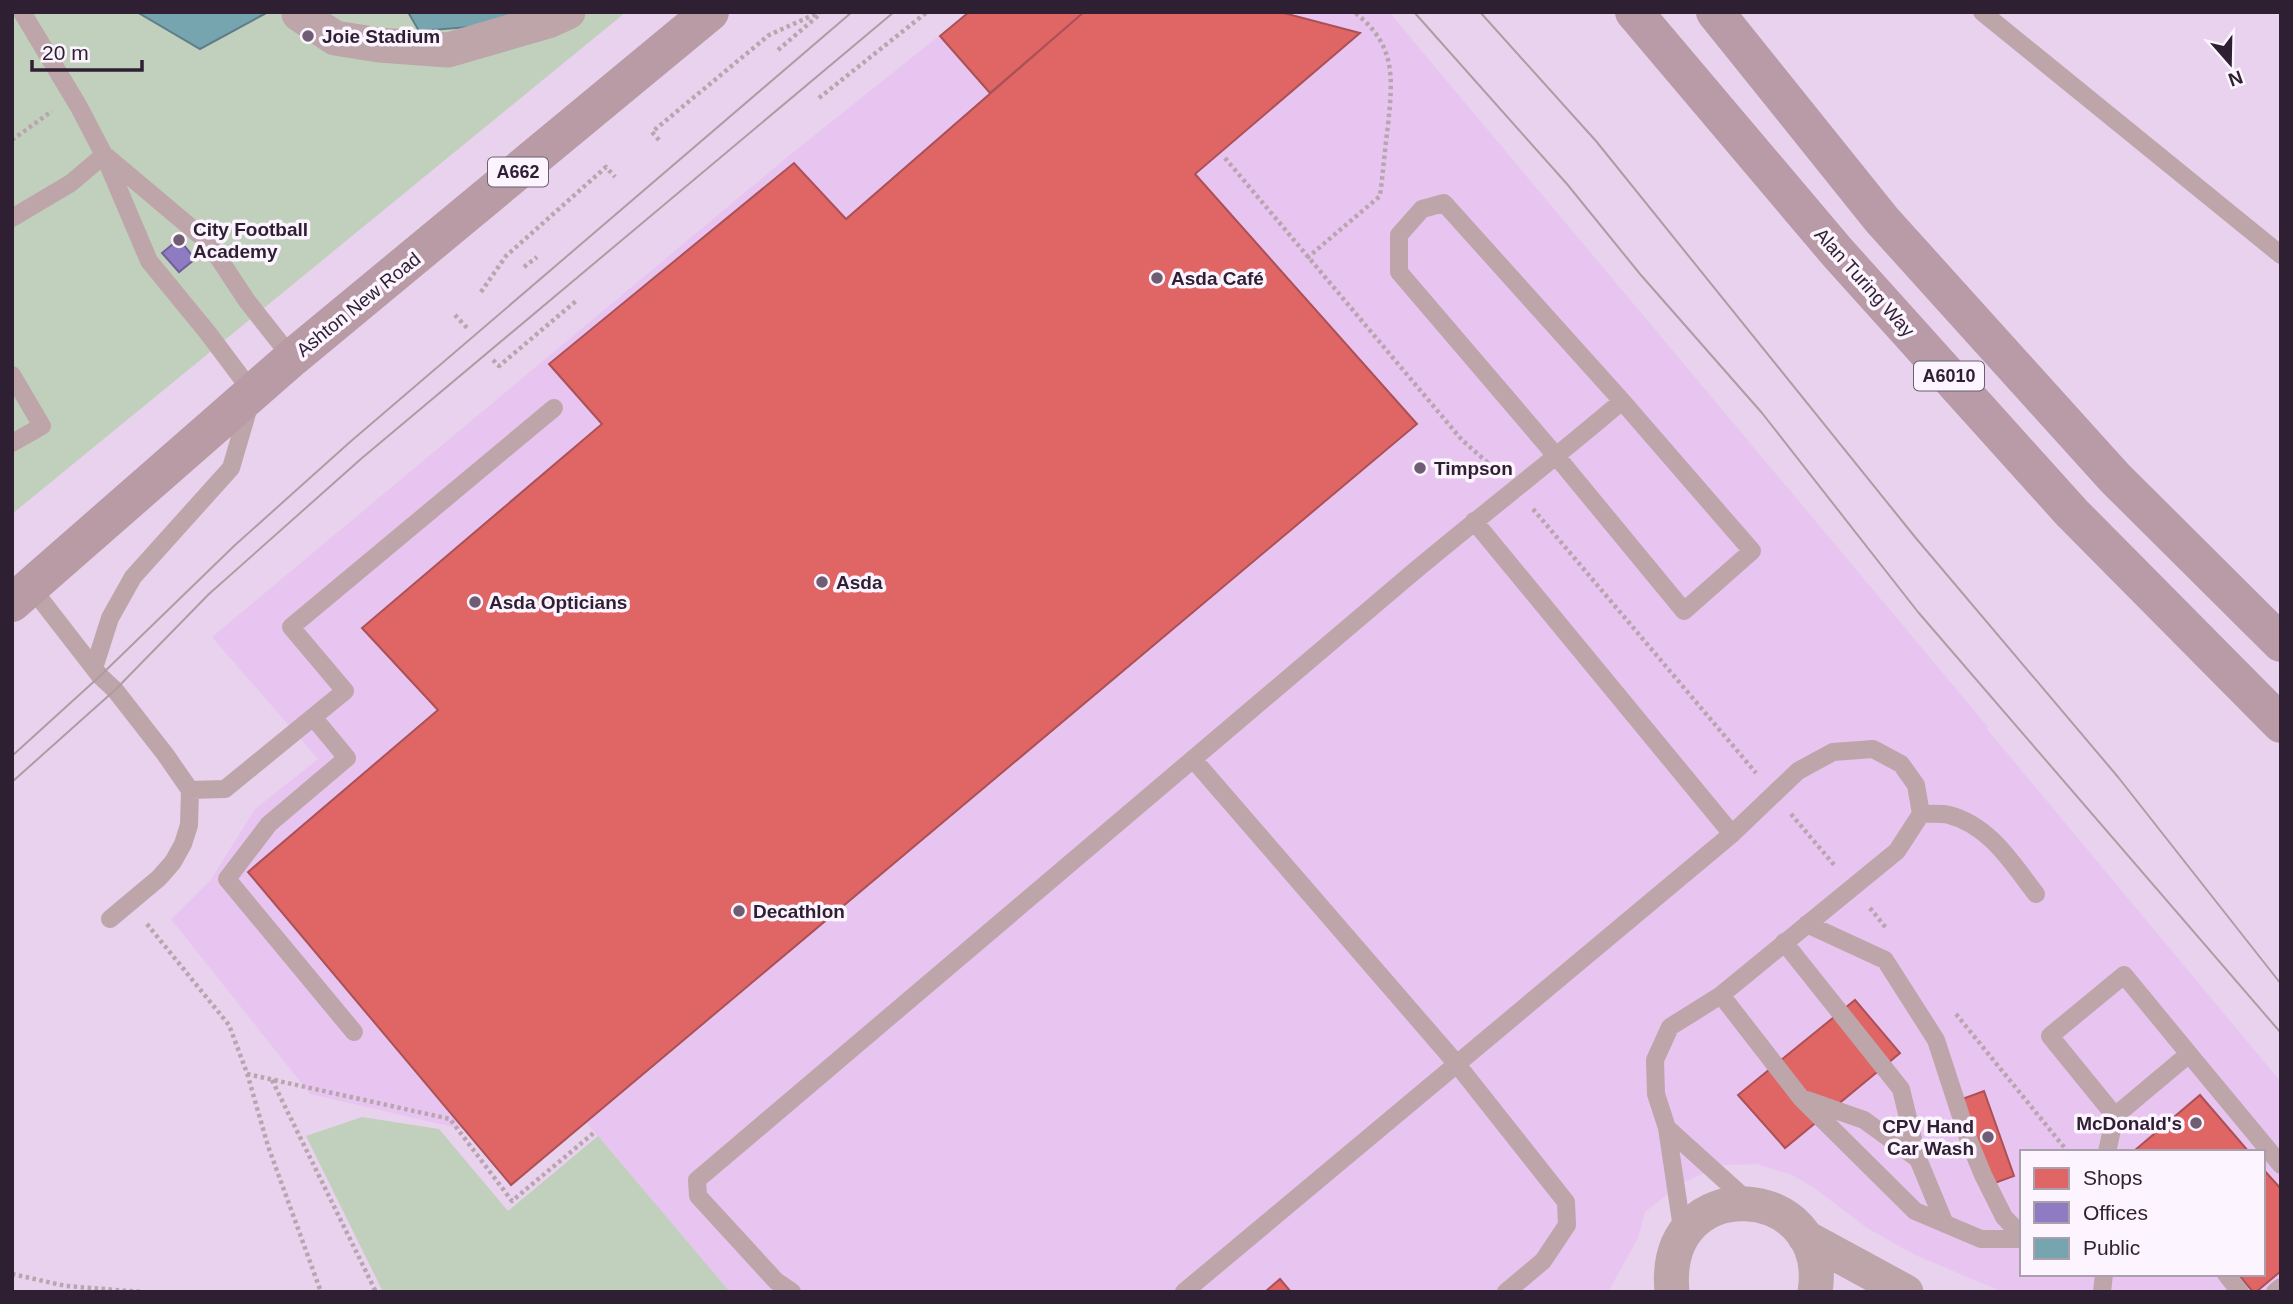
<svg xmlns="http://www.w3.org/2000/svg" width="2293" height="1304" font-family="Helvetica,sans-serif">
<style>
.built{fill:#e7c5f0;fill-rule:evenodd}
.green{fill:#c1d0bc}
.shops{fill:#e06666;stroke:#ab5156;stroke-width:2}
.offices{fill:#8e7cc3;stroke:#716098;stroke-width:2}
.public{fill:#76a5af;stroke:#607d8a;stroke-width:2}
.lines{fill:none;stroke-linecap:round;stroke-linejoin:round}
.path{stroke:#b8a5ad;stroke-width:4.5;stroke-dasharray:3.5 3.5;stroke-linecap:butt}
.lane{stroke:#bda5a9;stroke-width:18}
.street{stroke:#bda5a9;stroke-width:35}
.primary{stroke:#b89ba4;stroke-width:38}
.highway{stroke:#b99ba8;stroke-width:38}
.tram{stroke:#ae9ca5;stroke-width:2}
.poi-dot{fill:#6f5e73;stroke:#fcf4fe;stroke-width:2.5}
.labels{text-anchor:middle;stroke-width:7;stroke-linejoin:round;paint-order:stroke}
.shield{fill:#fcf4fe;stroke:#6c5f6f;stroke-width:2}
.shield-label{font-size:18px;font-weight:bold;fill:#2e1f32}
.poi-label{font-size:19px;font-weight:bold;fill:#2e1f32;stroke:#fcf4fe;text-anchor:start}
.street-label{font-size:19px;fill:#2e1f32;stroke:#fcf4fe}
</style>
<rect width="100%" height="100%" fill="#e8d2ed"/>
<path class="built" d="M969 12H1389L1988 727 1987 729 2281 1082V1292H2003L1915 1255 1867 1228 1813 1187 1792 1175 1757 1164 1722 1165 1682 1183 1645 1212 1638 1238 1608 1292H730L584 1120 466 1130 310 1094 171 919 210 881 255 809 318 759 212 637 791 154ZM2022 1152H2263V1274H2022Z"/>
<path class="green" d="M12 12H626L12 514Z
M362 1117 439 1129 508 1211 598 1136 730 1292H383L306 1136Z"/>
<path class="shops" d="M969 12H1084L990 93 940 36Z
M1084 12H1280L1360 33 1195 174 1417 424 511 1185 248 872 438 710 362 628 602 424 549 364 794 163 846 219Z
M1855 1000 1900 1053 1785 1148 1738 1095Z
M1984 1091 2014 1176 1992 1184 1962 1099Z
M2200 1095 2249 1152H2134V1151Z
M2263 1169 2281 1189V1271L2256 1292H2253L2238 1274H2263Z
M1280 1279 1291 1292H1265Z"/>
<path class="offices" d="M179 239 195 259 179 272 162 253Z"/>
<path class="public" d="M137 12H268L200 49Z
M408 12H533L469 27 419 31Z"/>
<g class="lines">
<path class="path" d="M778 50 820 14
M819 98 927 12
M12 140 52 111
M659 140 652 132 769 35 820 12
M1225 158 1462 440 1496 470
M1307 258 1380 196C1383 172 1385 148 1388 125 1393 77 1396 44 1354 12
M524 267 537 257
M481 292 506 256 606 167 615 177
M455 315 468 329
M493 360 499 366 576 301
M1533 509 1756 773
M1791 814 1835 866
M1870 908 1886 928
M147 924 229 1025 247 1073 268 1146 321 1292
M1956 1014 2068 1152
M247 1074 450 1119 512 1201 596 1131
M272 1080 376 1292
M12 1274 66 1286 142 1292"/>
<path class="lane" d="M22 12 79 107 104 155 149 261 208 333 253 393 231 468 133 577 110 618 94 668
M1982 12 2281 255
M107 157 208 242 247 301 292 358
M1444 203 1622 401 1752 551 1684 611 1557 457 1399 272V235L1422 209Z
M12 218 71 183 104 155
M12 375 42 426 12 443
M1474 521 1732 834
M31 587 100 676 115 690 165 754 190 790 189 825 183 844 173 862 159 878 110 919
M313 717 347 758 269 824 227 879 354 1032
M1193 759 1456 1063 1566 1202 1567 1225 1543 1261 1506 1292
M190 790 225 789 345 691 291 627 554 408
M1921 814C1930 814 1940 813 1949 815 1989 825 2012 863 2036 894
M1807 924 1885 960 1936 1040 1969 1141 1983 1175 2004 1217 2022 1236
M1784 942 1901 1089 1918 1159
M1721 995 1801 1098 1915 1211 1981 1239H2022
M2189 1054 2281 1165
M1807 1100 1864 1120 1918 1159 1945 1224
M1667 1128 1750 1203
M2107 1152 2115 1116 2189 1054 2124 975 2050 1036 2115 1116
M2226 1274 2240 1292
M792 1292 776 1281 698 1196 697 1180 1404 580C1476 519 1551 462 1622 401
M1184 1292 1732 834 1798 771 1833 752 1873 749 1901 764 1916 785 1921 814 1897 851 1721 995 1670 1027 1655 1060 1656 1094 1667 1128 1683 1235
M2102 1292 2104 1274
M2275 1292 2281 1287"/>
<path class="street" d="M303 12 299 14 335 38 379 45 448 50 548 21 568 12
M1805 1237 1906 1292
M1672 1292C1660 1168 1833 1181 1815 1292"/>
<path class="primary" d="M12 603 292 358 710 12"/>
<path class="highway" d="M1634 12 1837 252 2072 513 2281 724
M1715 12 1882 220 2115 478 2281 643"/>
<path class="tram" d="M1414 12 1567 184 1640 274 1762 413 1918 612 2281 1033
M1480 12 1596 141 1915 537 2118 777 2281 984
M12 756 100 676 234 546 350 442 852 12
M12 782 115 690 209 594 362 458 894 12"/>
</g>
<g class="poi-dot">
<circle cx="308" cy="36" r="7"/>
<circle cx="179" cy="240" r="7"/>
<circle cx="1157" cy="278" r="7"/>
<circle cx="1420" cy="468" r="7"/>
<circle cx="822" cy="582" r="7"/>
<circle cx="475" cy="602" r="7"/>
<circle cx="739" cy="911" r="7"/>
<circle cx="2196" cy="1123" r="7"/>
<circle cx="1988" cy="1137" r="7"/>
</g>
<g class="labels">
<g class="shield">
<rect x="488" y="157.5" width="60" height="29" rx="5"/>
<rect x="1914" y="361.5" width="70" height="29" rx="5"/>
</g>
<g class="shield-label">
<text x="518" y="178">A662</text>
<text x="1949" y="382">A6010</text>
</g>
<g class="poi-label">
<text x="322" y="43">Joie Stadium</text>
<text x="193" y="236">City Football<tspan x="193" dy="22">Academy</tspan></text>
<text x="1171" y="285">Asda Café</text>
<text x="1434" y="475">Timpson</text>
<text x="836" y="589">Asda</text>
<text x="489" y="609">Asda Opticians</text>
<text x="753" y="918">Decathlon</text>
<text x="2182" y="1130" text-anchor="end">McDonald's</text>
<text x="1974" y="1133" text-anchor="end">CPV Hand<tspan x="1974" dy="22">Car Wash</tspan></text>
</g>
<g class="street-label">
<text transform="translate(1865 282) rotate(48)" y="7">Alan Turing Way</text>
<text transform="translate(358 304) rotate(-39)" y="7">Ashton New Road</text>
</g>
</g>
<rect width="2293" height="1304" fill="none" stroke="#2e1f32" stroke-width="28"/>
<rect x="2020" y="1150" width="245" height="126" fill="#fcf4fe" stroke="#aa9fac" stroke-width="2"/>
<rect x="2034" y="1168" width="35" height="21" fill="#e06666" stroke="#aa9fac" stroke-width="2"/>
<text x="2083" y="1185" font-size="21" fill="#2e1f32">Shops</text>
<rect x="2034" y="1202" width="35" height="21" fill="#8e7cc3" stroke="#aa9fac" stroke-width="2"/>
<text x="2083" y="1220" font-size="21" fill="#2e1f32">Offices</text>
<rect x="2034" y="1238" width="35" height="21" fill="#76a5af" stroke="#aa9fac" stroke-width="2"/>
<text x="2083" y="1255" font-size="21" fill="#2e1f32">Public</text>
<g transform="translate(2230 63) rotate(160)" stroke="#fcf4fe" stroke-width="5" paint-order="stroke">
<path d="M0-5L12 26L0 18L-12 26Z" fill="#2e1f32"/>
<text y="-10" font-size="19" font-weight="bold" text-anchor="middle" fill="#2e1f32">N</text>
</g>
<path d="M32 60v10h110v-10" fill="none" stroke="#2e1f32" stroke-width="3.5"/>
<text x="42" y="60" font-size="21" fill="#2e1f32" stroke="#fcf4fe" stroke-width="5" paint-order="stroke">20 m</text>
</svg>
